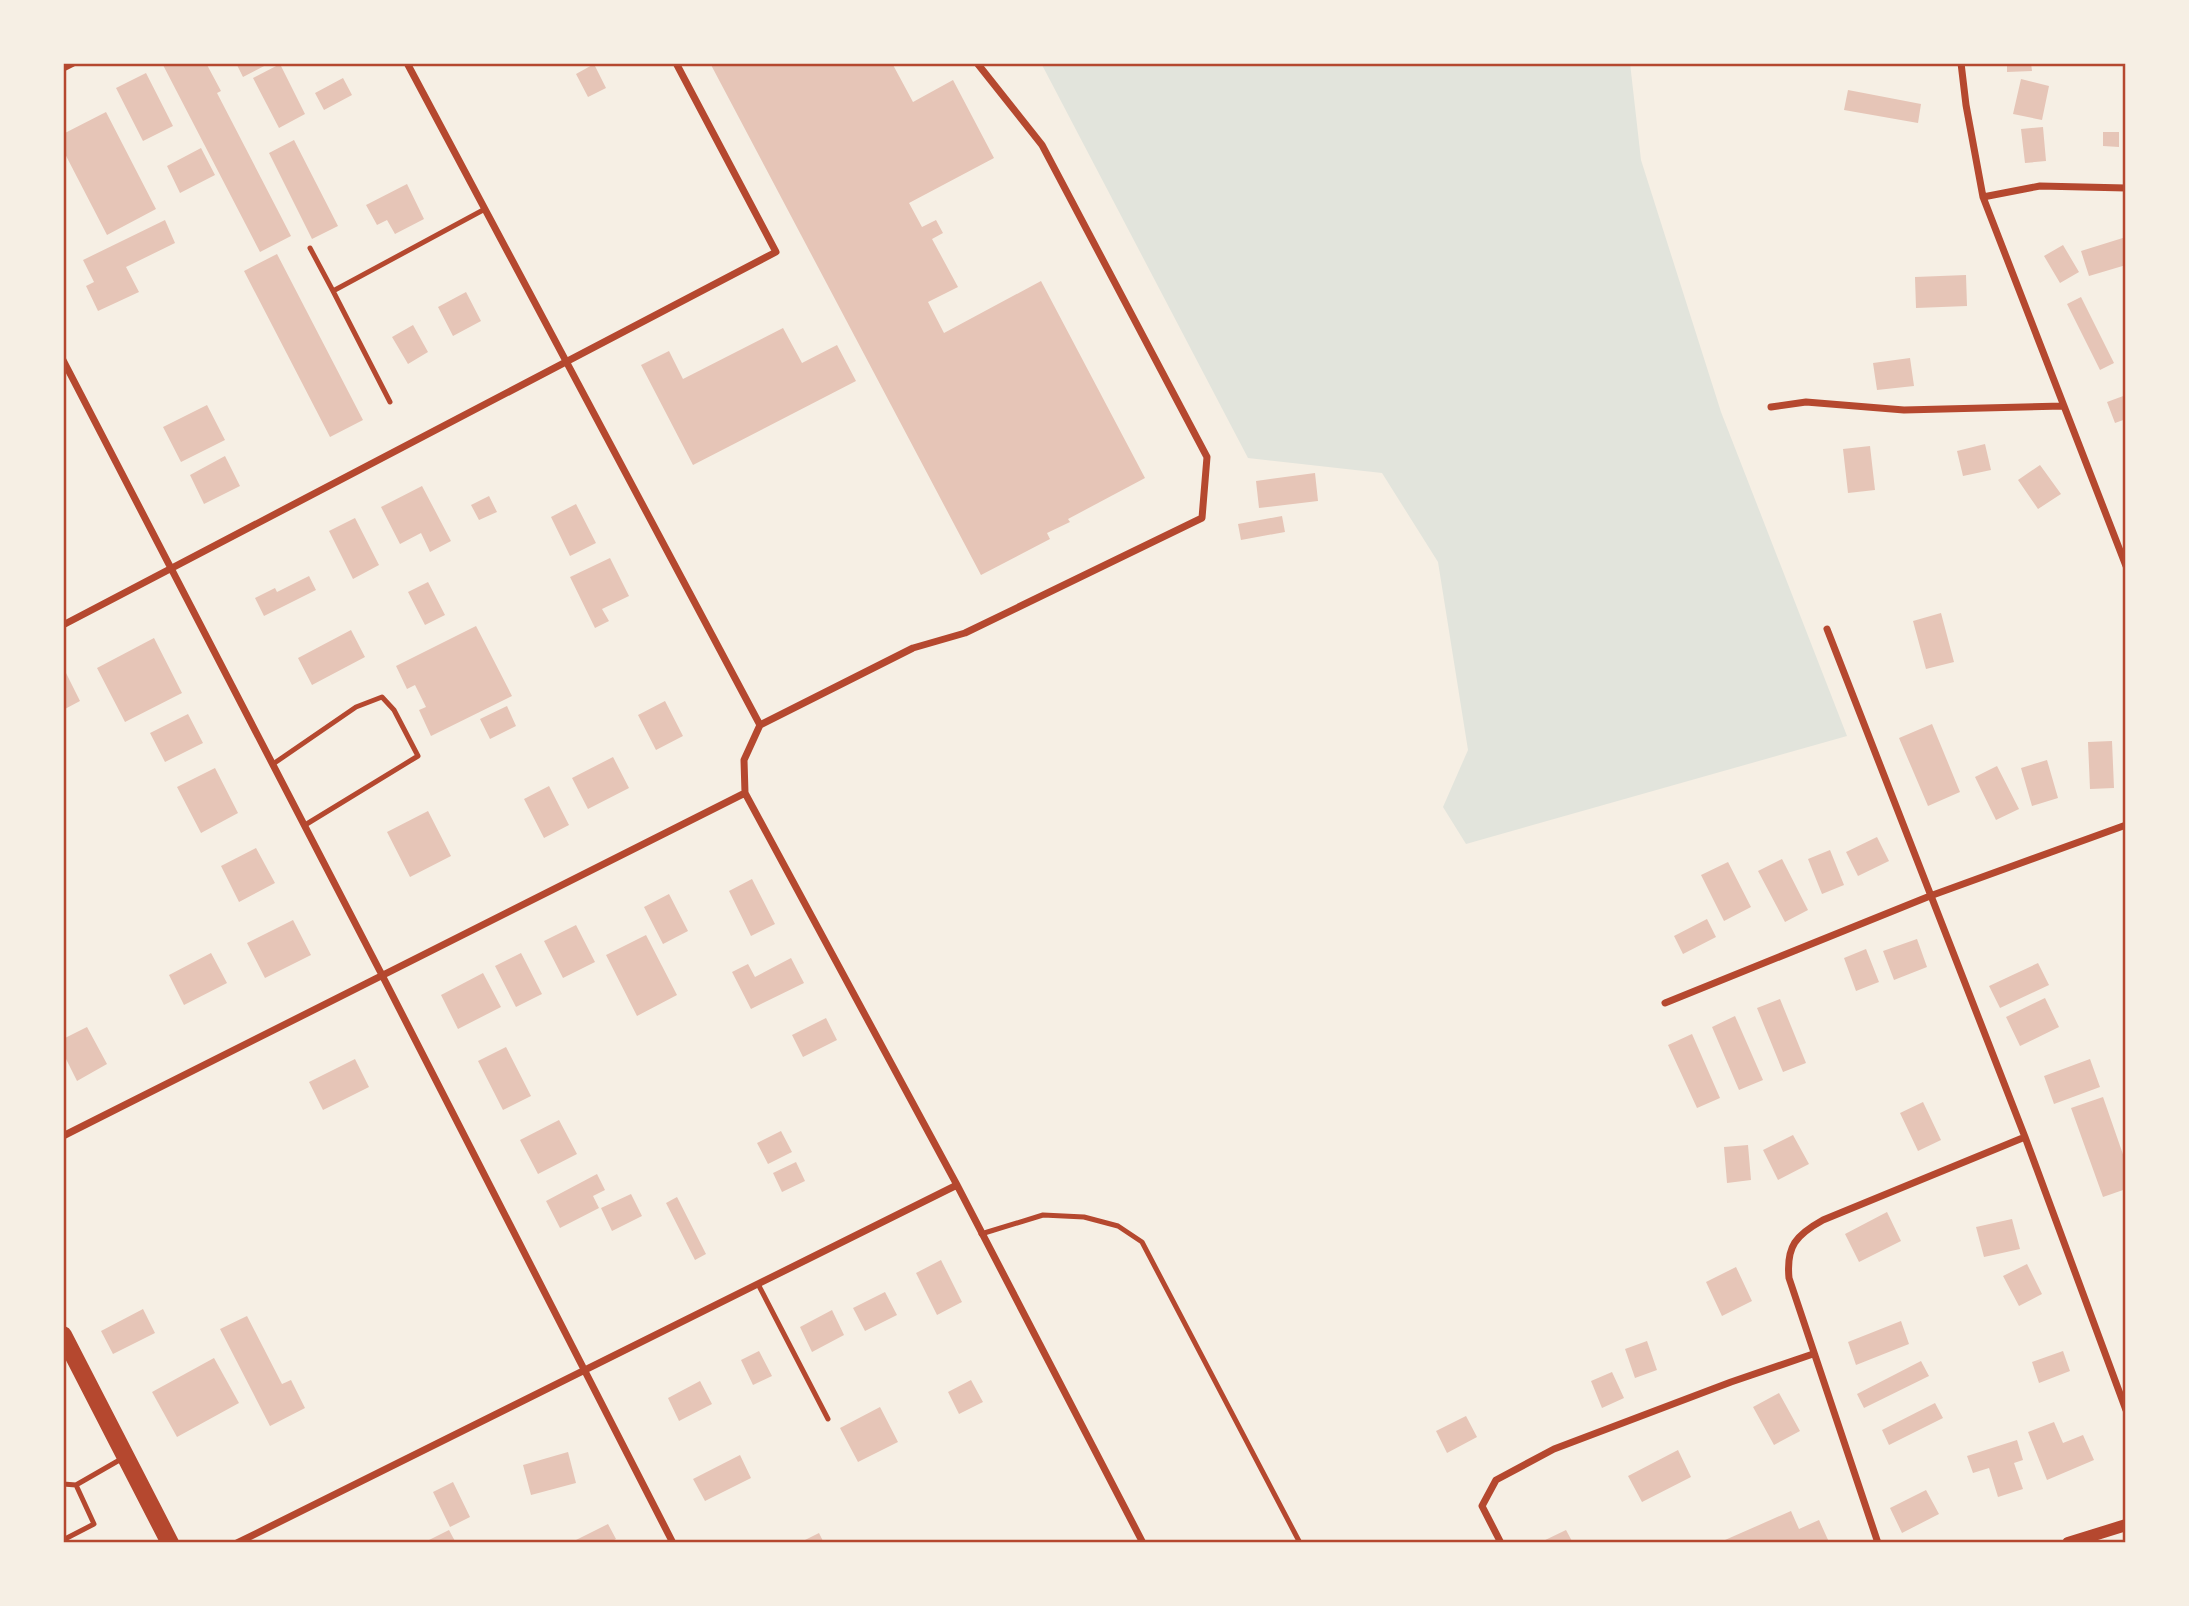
<svg xmlns="http://www.w3.org/2000/svg" width="2189" height="1606" font-family="'DM Sans',sans-serif">
<style>
.green{fill:#e2e4dc}
.building{fill:#e6c5b7}
.lines{fill:none;stroke-linecap:round;stroke-linejoin:round}
.service{stroke:#b5482f;stroke-width:5}
.minor{stroke:#b5482f;stroke-width:7}
.tertiary{stroke:#b5482f;stroke-width:12}
.primary{stroke:#b5482f;stroke-width:18}
.neatline{fill:none;stroke:#b5482f;stroke-width:2.5}
</style>
<rect width="100%" height="100%" fill="#f6efe4"/>
<path class="green" d="M1041 63H1630L1641 160 1721 412 1847 736 1466 844 1443 807 1468 750 1438 562 1382 473 1248 458Z"/>
<path class="building" d="M166 63H206L221 91 217 93 291 236 260 252 163 65Z
M236 63H270L243 77Z
M710 63H892L913 102 953 80 994 158 909 203 922 227 936 220 943 233 932 239 958 287 928 302 944 333 1041 281 1145 478 1068 519 1070 522 1047 533 1050 539 981 575Z
M2007 63H2031L2032 71 2007 72Z
M280 64 305 114 279 128 253 78Z
M594 64 606 88 588 97 576 74Z
M146 73 173 126 143 141 116 88Z
M343 78 352 95 324 110 315 93Z
M2021 79 2049 86 2042 120 2013 114Z
M1848 90 1921 104 1918 123 1844 110Z
M106 112 156 209 107 235 63 150V134Z
M2043 127 2046 161 2025 163 2021 129Z
M2103 132H2119V147L2103 146Z
M294 140 338 226 312 239 269 153Z
M201 148 215 175 180 193 167 166Z
M407 184 424 219 395 234 387 220 377 225 366 205Z
M165 220 175 243 126 267 139 292 98 311 86 286 94 282 83 260Z
M2126 237V265L2089 276 2081 251Z
M2063 245 2079 272 2060 283 2044 256Z
M277 254 363 420 330 437 244 271Z
M1966 275 1967 306 1916 308 1915 277Z
M466 292 481 321 453 336 438 307Z
M2081 297 2114 363 2100 370 2067 304Z
M413 325 428 352 408 364 392 337Z
M783 328 802 363 837 345 856 381 693 465 641 365 669 351 683 379Z
M1910 358 1914 386 1877 390 1873 363Z
M2126 395V419L2115 423 2107 402Z
M207 405 225 440 181 462 163 427Z
M1985 444 1991 470 1963 476 1957 451Z
M1870 446 1875 490 1848 493 1843 449Z
M225 456 240 486 204 504 190 475Z
M2040 465 2061 494 2038 509 2018 480Z
M1315 473 1318 501 1259 508 1256 481Z
M422 486 451 541 430 552 421 533 400 544 381 507Z
M489 496 497 512 479 520 471 505Z
M576 504 596 543 570 556 551 517Z
M1282 516 1285 532 1241 540 1238 524Z
M355 518 379 565 353 579 329 531Z
M610 558 629 596 602 609 609 621 595 628 570 577Z
M309 576 316 590 264 616 255 598 275 588 277 592Z
M428 582 445 615 425 625 408 592Z
M1941 613 1954 662 1926 669 1913 621Z
M476 626 512 696 431 736 419 710 426 707 415 685 407 689 396 666Z
M351 630 365 657 312 685 298 658Z
M154 638 182 693 125 722 97 668Z
M63 667 80 701 63 710Z
M665 701 683 736 656 750 638 715Z
M507 706 516 726 490 739 480 719Z
M188 714 203 743 165 762 150 733Z
M1932 724 1960 792 1928 806 1899 738Z
M2112 741 2114 788 2090 789 2088 742Z
M613 757 629 788 588 809 572 778Z
M2047 760 2058 798 2032 806 2021 768Z
M1997 766 2019 809 1996 820 1975 777Z
M215 768 238 813 201 833 177 787Z
M549 786 569 825 544 838 524 799Z
M428 811 451 856 410 877 387 832Z
M1877 837 1889 861 1858 876 1846 852Z
M256 848 275 883 239 902 221 866Z
M1830 850 1844 885 1822 894 1808 859Z
M1782 859 1808 910 1785 922 1758 871Z
M1728 862 1751 907 1724 921 1701 875Z
M752 879 775 924 751 936 729 891Z
M669 894 688 931 663 944 644 907Z
M1707 919 1716 937 1683 954 1674 936Z
M293 920 311 955 265 978 247 943Z
M576 925 595 962 563 978 544 941Z
M646 935 677 995 637 1016 606 955Z
M1917 939 1927 967 1894 980 1883 951Z
M1866 949 1879 982 1856 991 1844 958Z
M211 953 227 983 184 1005 169 975Z
M521 953 542 994 516 1007 495 966Z
M791 958 804 983 751 1009 732 972 748 964 755 977Z
M2038 963 2049 985 2000 1008 1989 986Z
M483 973 501 1007 458 1029 441 995Z
M2045 998 2059 1027 2020 1046 2006 1017Z
M1780 999 1806 1063 1783 1072 1757 1008Z
M1735 1016 1763 1080 1739 1090 1712 1027Z
M826 1018 837 1040 803 1057 792 1035Z
M87 1027 107 1064 77 1081 63 1053V1039Z
M1692 1034 1720 1098 1697 1108 1668 1045Z
M506 1047 531 1096 503 1110 478 1061Z
M355 1059 369 1087 323 1110 309 1082Z
M2090 1059 2100 1087 2054 1104 2044 1076Z
M2103 1097 2126 1163V1189L2103 1197 2071 1108Z
M1923 1102 1941 1140 1918 1151 1900 1113Z
M559 1120 577 1154 538 1174 520 1140Z
M781 1131 792 1152 768 1164 757 1143Z
M1793 1135 1809 1164 1778 1180 1763 1150Z
M1748 1145 1751 1180 1727 1183 1724 1147Z
M796 1162 805 1181 782 1192 773 1173Z
M597 1174 605 1190 593 1196 599 1208 560 1228 546 1201Z
M631 1194 642 1216 612 1231 601 1208Z
M677 1197 706 1254 695 1260 666 1203Z
M1887 1212 1901 1241 1859 1262 1845 1234Z
M2012 1219 2020 1249 1984 1257 1976 1227Z
M941 1260 962 1302 937 1315 916 1273Z
M2027 1264 2042 1294 2019 1306 2003 1276Z
M1736 1267 1752 1301 1722 1316 1706 1282Z
M885 1292 897 1315 865 1331 853 1308Z
M143 1309 155 1333 113 1354 101 1331Z
M832 1310 844 1335 812 1352 800 1327Z
M247 1316 282 1384 291 1380 305 1408 270 1426 220 1329Z
M1901 1321 1909 1344 1856 1365 1848 1342Z
M1647 1341 1657 1370 1635 1378 1625 1349Z
M759 1351 772 1376 753 1385 741 1360Z
M2063 1351 2070 1371 2039 1383 2032 1362Z
M214 1358 239 1403 177 1437 152 1392Z
M1921 1361 1929 1376 1864 1408 1857 1394Z
M1612 1372 1624 1398 1602 1408 1591 1381Z
M971 1380 983 1402 959 1414 948 1392Z
M700 1381 712 1404 679 1421 668 1398Z
M1779 1393 1800 1431 1774 1445 1753 1407Z
M1935 1403 1943 1418 1889 1445 1882 1430Z
M880 1407 898 1442 858 1462 840 1428Z
M1466 1416 1477 1437 1447 1453 1436 1431Z
M2054 1422 2063 1443 2083 1435 2094 1460 2047 1480 2028 1432Z
M2017 1440 2023 1460 2014 1463 2023 1489 1998 1497 1989 1468 1973 1473 1967 1456Z
M1678 1450 1691 1477 1642 1502 1628 1476Z
M568 1452 576 1483 531 1495 523 1465Z
M740 1455 751 1478 705 1501 693 1479Z
M453 1482 470 1517 450 1527 433 1492Z
M1926 1490 1939 1514 1902 1533 1890 1508Z
M1791 1511 1799 1529 1819 1520 1829 1542 1726 1543 1725 1540Z
M608 1524 616 1539 609 1543H570Z
M449 1530 456 1543H423Z
M1566 1530 1573 1543H1539Z
M819 1533 824 1543H799Z"/>
<g class="lines">
<path class="service" d="M310 248 333 291
M390 402 333 291 485 209
M273 764 356 707 382 697 394 710 418 756 305 825
M981 1234 1043 1215 1084 1217 1118 1226 1142 1242 1300 1543
M758 1284 828 1419
M63 1484 76 1485
M63 1540 94 1524 76 1485 123 1458"/>
<path class="minor" d="M407 63 760 725 744 760 745 793 957 1185 1143 1543
M1961 63 1966 105 1983 197 2126 566
M63 68 73 63
M1983 197 2040 186 2126 188
M63 360 382 975 673 1543
M1771 407 1806 402 1904 410 2063 406
M63 625 776 252 676 63
M1827 629 2025 1137 2126 1410
M760 725 913 648 965 633 1202 518 1207 457 1042 145 977 63
M1665 1003 1930 896 2126 825
M63 1136 745 793
M237 1543 957 1185
M1501 1543 1482 1506 1496 1480 1554 1449 1731 1382 1813 1354
M1878 1543 1789 1278C1786 1246 1796 1235 1823 1220L2025 1137"/>
<path class="tertiary" d="M2068 1543 2126 1525"/>
<path class="primary" d="M63 1335 170 1543"/>
</g>
<rect width="2189" height="1606" fill="none" stroke="#f6efe4" stroke-width="130"/>
<rect x="65" y="65" width="2059" height="1476" class="neatline"/>
</svg>
